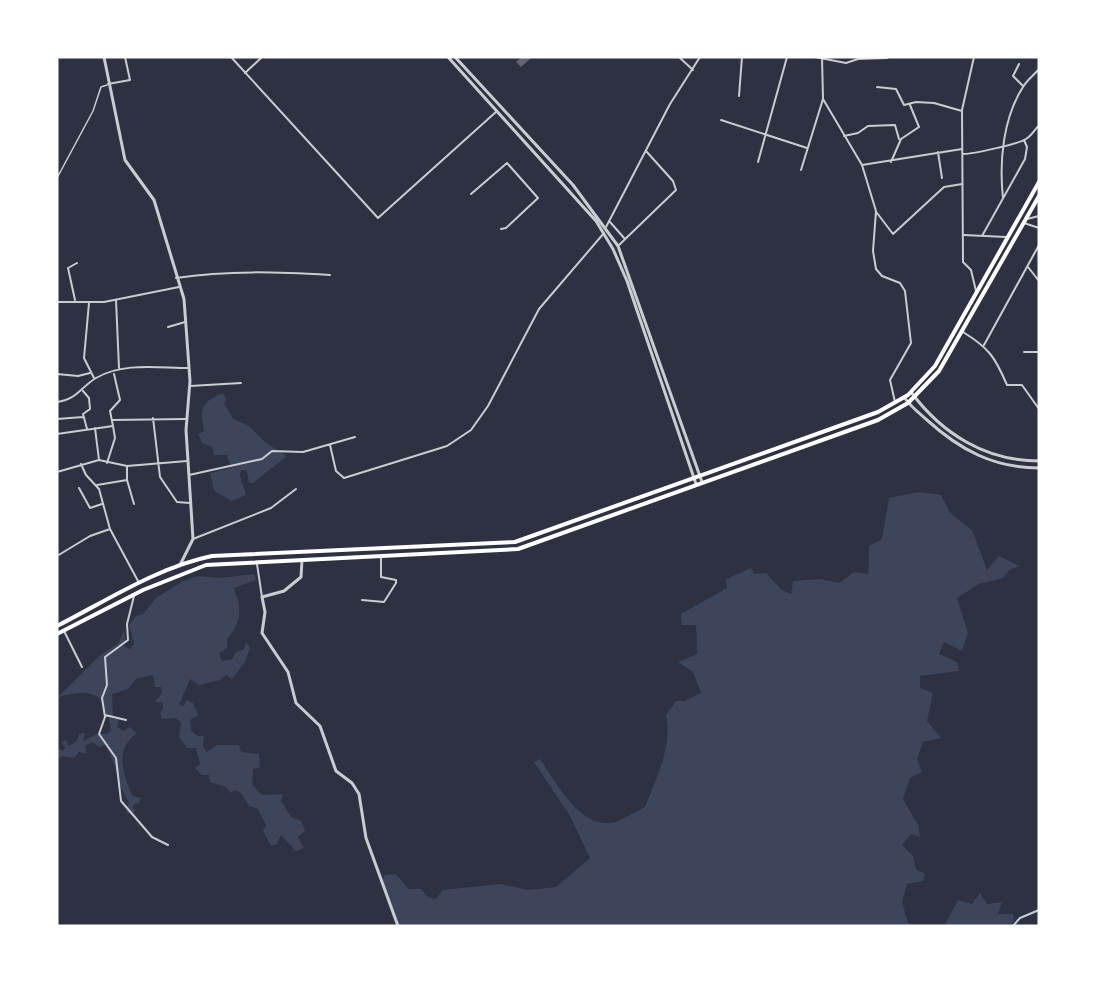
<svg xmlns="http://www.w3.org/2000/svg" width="1096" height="983" font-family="Rubik,sans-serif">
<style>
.green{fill:#3c4559}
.building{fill:#626471}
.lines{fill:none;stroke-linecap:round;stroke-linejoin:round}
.service{stroke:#caccd0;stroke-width:1.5}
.minor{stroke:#caccd0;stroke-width:2}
.tertiary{stroke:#caccd0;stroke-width:3}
.primary{stroke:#fff;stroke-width:4}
</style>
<rect width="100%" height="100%" fill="#2d3142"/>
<path class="green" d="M223 393 226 400 224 403 233 419 249 426 266 443 287 456 253 483H249L247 471 241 470 240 476 246 495 232 501 214 491 210 473 231 468 227 455H214L212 447 202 443 198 434 204 431C200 408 200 403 223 393Z
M918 492 941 495 950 513 972 530 987 570 999 556 1019 566 1009 570 1003 578 979 584 957 598 968 633 962 651 944 642 939 654 957 662 959 671 920 676V688L933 693 927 721 941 738 923 742 917 759 922 772 910 778 903 799 918 825 920 837 911 834 902 845 913 856 916 869 925 874 923 881 907 884 902 902 908 923 914 926H398L381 884 385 875 396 874 409 889H421L428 897 436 899 443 890 500 884 529 890 556 887 590 858 570 816 534 762 540 759C555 781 582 832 615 822 625 818 635 812 645 807 656 779 673 745 666 715L676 701H684L701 693 693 672 678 662 697 654 696 625H682L681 614 727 588 726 579 751 568 755 574 766 573 782 590 791 594 793 581 821 579 839 583 854 572 868 574 869 546 882 539 889 498Z
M254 574 256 580 234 588C242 609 242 622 227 639V648L219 653 222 661 232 659 236 652 244 649 246 642 250 648 245 662 232 679 226 675 220 680 199 685 190 679 179 705 184 706 186 700 193 703 198 715 190 720 191 731 198 736H204L203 747 207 752 217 745H239L241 752 259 754 260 768 253 769 252 784 262 795 283 794 281 801 291 817 301 821 305 831 298 837 304 848 296 851 281 835 277 844 271 846 263 831 266 825 258 809 249 806 242 794 235 790 231 793 226 787 210 782 209 775H202L195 768 200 764 196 748H187L179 737 181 723 176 718 162 719 160 713 163 709V703L155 702 162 693 161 687H155L153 675 136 679 128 689 112 694 113 719H119L117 727 124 731 129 727 137 733C113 751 124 773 132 796L141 798 139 803 135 804 132 808 136 810 132 815 126 812 129 802C116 784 117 763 105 745L99 747 93 742 85 746 87 754 79 752 74 758 63 756 57 759V748L63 751 65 747 61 742 66 740 69 746 77 741 79 734 85 733 83 741 97 734H107L111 730 109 718C103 713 106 707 102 701 94 688 65 694 57 698L99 656 118 644 124 630 126 642 123 646 130 649 134 644 129 625 136 616 143 614 156 598 183 581 198 576 221 578Z
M980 893 987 904 1002 902 998 914H1013L1014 922 1007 926H944L958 900 972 904Z"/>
<path class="building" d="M522 57H532L521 67 516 62Z"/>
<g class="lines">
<path class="service" d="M57 178 93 111 101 87 107 85"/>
<path class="minor" d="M231 57 378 218 497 111
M679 57 693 70
M815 57 846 63 858 59 887 58
M822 57 823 99 862 165 876 211 873 251 876 269 882 276 900 283 905 291 911 343 890 380 895 402
M974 57 962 110 963 262 971 270 976 291
M1019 64 1013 76 1023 86
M245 73 262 57
M108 84 130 80 125 57
M877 87 896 89 904 105 916 102 934 103 962 111
M739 96 742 57
M721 120 807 148
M844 136 858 133 868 126 895 125 899 139
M938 152 942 178
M964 154C972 154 1019 144 1026 139 1031 136 1035 130 1039 125
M758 162 787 57
M891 162 901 139 919 127 910 105
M862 165 962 149
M801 170 823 99
M471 194 507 163 538 198 506 228 501 229
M1003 198C999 162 1003 118 1023 87 1027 80 1034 75 1039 69
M877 213 893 234 944 187 962 184
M1027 219 1039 216
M610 222 625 239
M1024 223 1039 228
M606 227 670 104 700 57
M964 235 1006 237
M982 236 1025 159 1027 147 1024 140
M618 246 676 190 673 181 646 151
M1028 267 1039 281
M176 278C228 270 278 272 330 275
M75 300 68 268 77 263
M116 300 119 368
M57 302H104L179 287
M89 303 84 358 94 378
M168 327 185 322
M963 332C989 348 995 357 1007 385H1022L1039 409
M984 345 1039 245
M1024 352H1039
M57 374 78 376 90 373
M190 386 241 383
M83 391 89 398 90 409 83 414 87 429
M57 402C76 400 81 387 96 378 123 362 158 368 189 368
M153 418 160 477 177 502 190 503
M57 419 83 417
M112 420 186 419
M95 428 99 460
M57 434 113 426 110 411 120 400 114 374
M330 445 336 471 344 478 447 446 471 430 488 406 539 309 604 233
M107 463 115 438 113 426
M81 464 86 475 99 489 110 529 138 581
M57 472 99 460 127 466 187 461
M189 475 262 459 272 451 303 452 355 437
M127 480 134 504
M97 485 127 480V466
M79 488 90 508 102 504
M193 539 271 508 296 489
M57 556 90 536 110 529
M257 564 262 597
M134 596 127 624 128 640 105 657 107 685 102 698 105 717 99 734 116 758 121 801 152 837 168 845
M362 600 384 602 396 583V580L381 577V556
M64 631 82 667
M105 715 126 720
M1013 926 1020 918 1039 910"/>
<path class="tertiary" d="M104 57 125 160 154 200 184 299 190 381 186 430 193 539 180 565
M448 57 596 221 613 249 627 281 696 484
M455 57 573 185 618 246 702 482
M911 392C942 434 986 461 1039 461
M904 397C910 406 919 413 927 420 960 450 994 468 1039 468
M302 560 301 577 284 591 262 597 265 612 262 633 288 672 296 703 320 726 336 771 352 783 359 794 366 838 398 926"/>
<path class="primary" d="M57 626C106 601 158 567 212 556L515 542 878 412 908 395 935 366 1039 182
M57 634 143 590 206 565 518 549 878 420 908 403 939 371 1039 196"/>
</g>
<rect width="1096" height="983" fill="none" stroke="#ffffff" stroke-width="117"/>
</svg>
